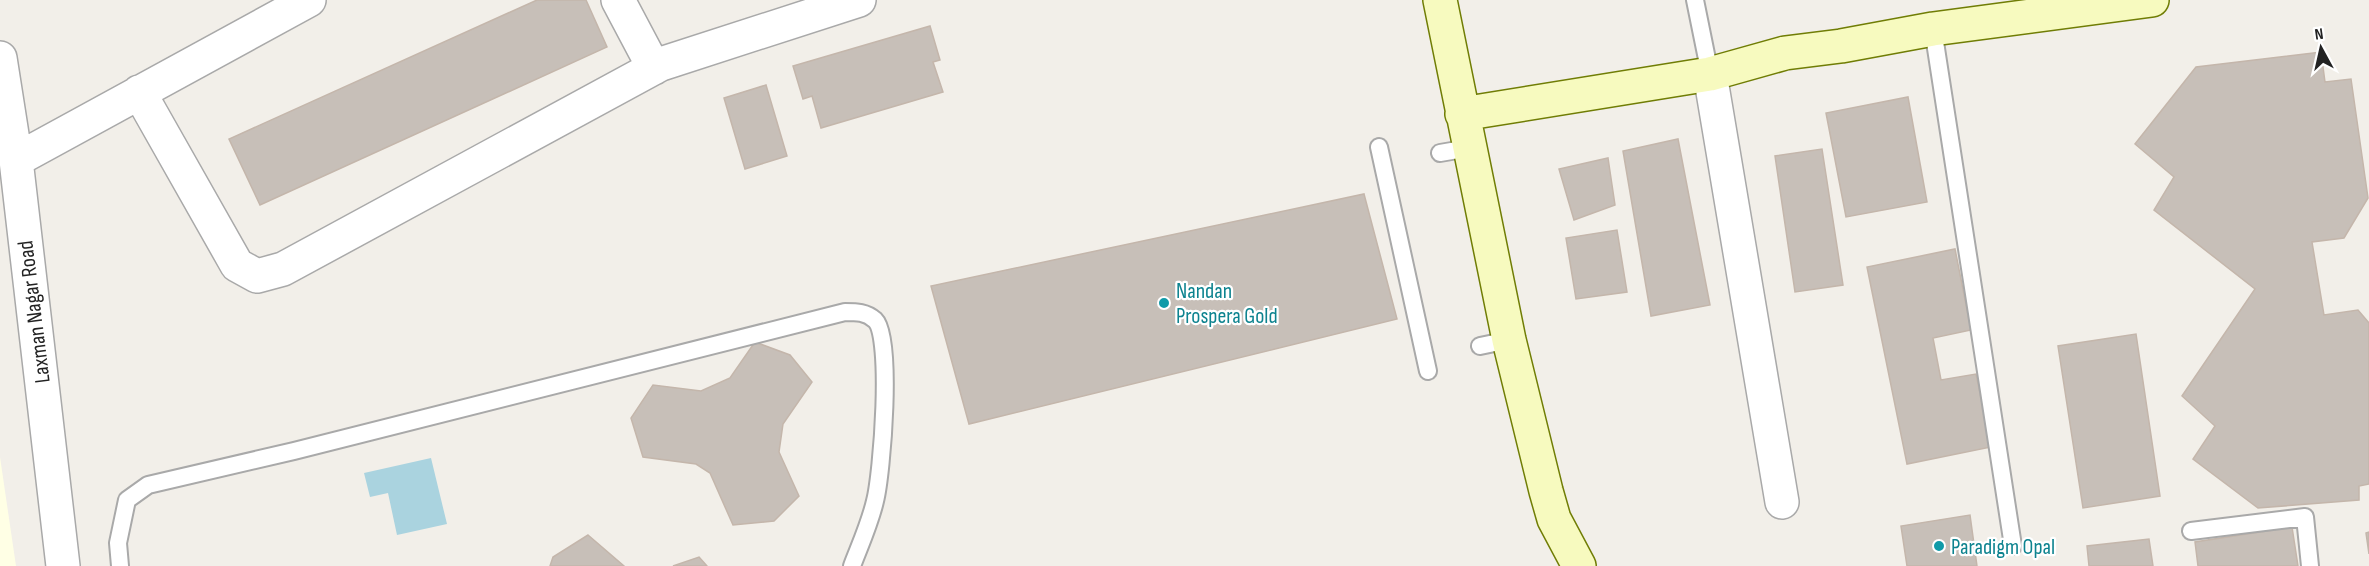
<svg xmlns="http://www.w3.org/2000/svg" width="2369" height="566" font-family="'Sofia Sans Condensed',sans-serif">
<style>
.education{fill:#ffffe5}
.water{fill:#aad3df}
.building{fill:#c7bfb8;stroke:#c4b6ab;stroke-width:1.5}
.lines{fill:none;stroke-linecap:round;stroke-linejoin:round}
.lane-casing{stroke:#a9a9a9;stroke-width:20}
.street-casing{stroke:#a9a9a9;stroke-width:36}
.secondary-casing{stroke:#707d05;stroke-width:36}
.lane{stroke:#fff;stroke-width:16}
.street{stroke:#fff;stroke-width:33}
.secondary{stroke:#f7fabf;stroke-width:33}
.culture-dot{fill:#0f9aa8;stroke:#fff;stroke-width:2}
.labels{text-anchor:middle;stroke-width:4.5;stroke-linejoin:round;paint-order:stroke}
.culture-label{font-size:22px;fill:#0d838f;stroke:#fff;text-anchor:start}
.street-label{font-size:22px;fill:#222;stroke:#fff}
</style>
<rect width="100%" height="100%" fill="#f2efe9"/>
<path class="education" d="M0 457 16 566H0Z"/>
<path class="water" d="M431 458 447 524 397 535 388 493 370 497 364 473Z"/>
<path class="building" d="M537 0H586L607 47 260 205 229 139Z
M930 26 940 60 933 62 943 92 821 128 812 96 803 99 793 66Z
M2321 52 2325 82 2351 79 2368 198 2344 238 2312 242 2324 315 2358 310 2369 323V484L2359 486V500L2258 508 2193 459 2215 426 2182 396 2255 289 2154 210 2174 177 2135 144 2196 67Z
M766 85 787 156 745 169 724 98Z
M1908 97 1927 202 1846 217 1826 113Z
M1678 139 1710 305 1651 316 1623 151Z
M1822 149 1843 285 1795 292 1775 156Z
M1608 158 1615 205 1574 220 1559 169Z
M1364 194 1397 319 969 424 931 286Z
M1617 230 1627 292 1576 299 1566 238Z
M1955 249 1971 330 1933 338 1941 380 1976 374 1991 447 1907 464 1867 267Z
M2136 334 2160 496 2083 508 2058 346Z
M755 342 790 355 812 382 783 424 779 452 799 496 774 521 733 525 710 473 696 464 643 457 631 418 653 385 701 391 730 378Z
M1970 515 1977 566H1907L1901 526Z
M2292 527 2298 566H2198L2195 542Z
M2369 532V554L2366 533Z
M588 535 624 566H550L553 557Z
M2149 539 2153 566H2089L2087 546Z
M699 557 707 566H673Z"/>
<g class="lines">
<g class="lane-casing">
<path id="lane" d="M1695 0 1710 74
M1933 29 2013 546
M1379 147 1428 371
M1440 153 1469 148
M1480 346 1509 340
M2191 531 2305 517 2310 566
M120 566 118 543 127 500 148 485 294 451 845 312C857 312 866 312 875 320 893 337 882 474 875 501 870 523 860 545 852 566"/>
</g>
<g class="street-casing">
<path id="street" d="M618 0 654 68
M0 58 16 160 63 566
M1710 74 1782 502
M139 92 237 265 257 276 283 269 661 64 859 0
M16 160 309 0"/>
</g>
<g class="secondary-casing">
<path id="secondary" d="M1440 0 1509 340 1546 491 1554 519 1579 566
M1462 114 1710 74 1785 53 1841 46 1933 29 2152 0"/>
</g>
<use href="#lane" class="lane"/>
<use href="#street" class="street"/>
<use href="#secondary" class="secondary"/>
</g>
<g class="culture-dot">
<circle cx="1164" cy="303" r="6"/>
<circle cx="1939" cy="546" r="6"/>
</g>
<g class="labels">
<g class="culture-label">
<text x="1176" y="298">Nandan<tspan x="1176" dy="25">Prospera Gold</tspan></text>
<text x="1951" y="554">Paradigm Opal</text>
</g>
<g class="street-label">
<text transform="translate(33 312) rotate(-97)" y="8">Laxman Nagar Road</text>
</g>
</g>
<g transform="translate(2321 48) rotate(352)" stroke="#ffffff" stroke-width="4.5" paint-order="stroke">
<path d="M0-4.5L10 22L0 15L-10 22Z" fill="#222222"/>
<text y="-9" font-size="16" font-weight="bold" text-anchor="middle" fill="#222222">N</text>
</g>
</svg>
